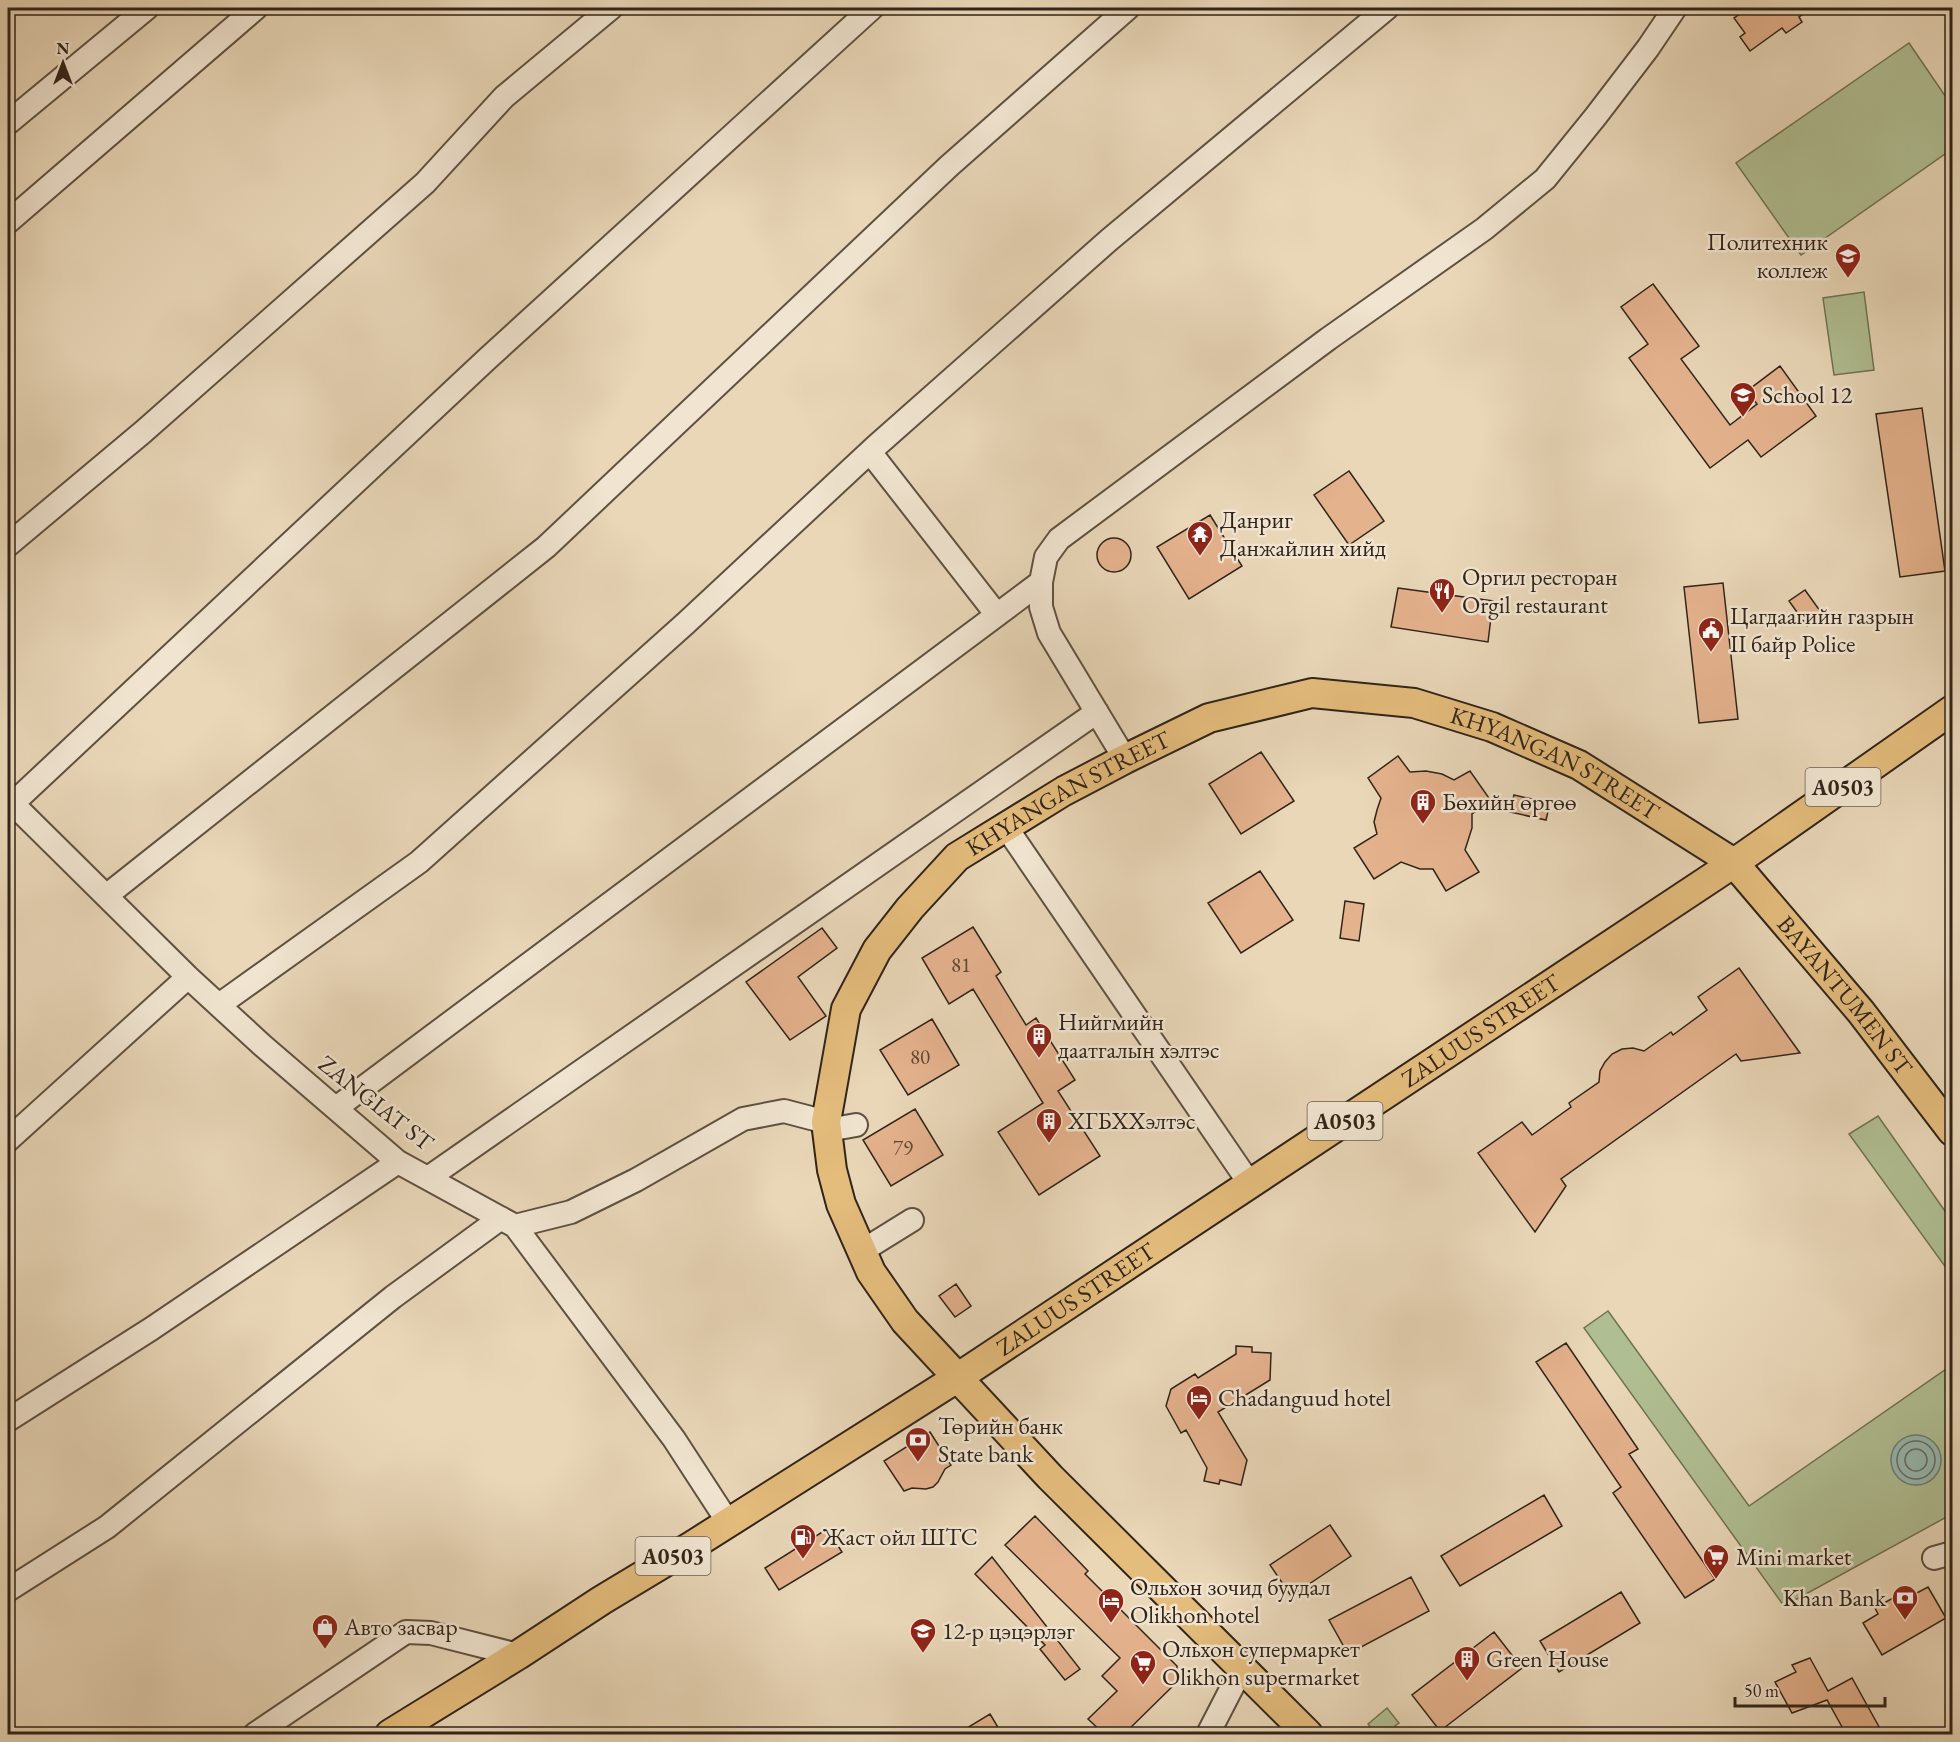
<svg xmlns="http://www.w3.org/2000/svg" width="1960" height="1742" font-family="'EB Garamond',serif">
<style>
.green{fill:#b0bf93;stroke:#707256;stroke-width:1.5}
.water{fill:#97b9b1;stroke:#6e7d75;stroke-width:1.5}
.lines{fill:none;stroke-linecap:round;stroke-linejoin:round}
.shore{stroke:#646e66;stroke-width:1.5}
.building{fill:#e4b28d;stroke:#30241a;stroke-width:1.5}
.minor-casing{stroke:#5e5142;stroke-width:26}
.major-casing{stroke:#30241a;stroke-width:32}
.minor{stroke:#f1e5d1;stroke-width:22}
.major{stroke:#e4bc7c;stroke-width:28}
.labels{text-anchor:middle;stroke-width:5;stroke-linejoin:round;paint-order:stroke}
.number-label{font-size:21px;fill:#5d4837}
.shield{fill:#f1e5d1;stroke:#6a5e51;stroke-width:1.5}
.shield-label{font-size:22px;font-weight:bold;fill:#30241a}
.poi-label{font-size:24px;fill:#30241a;stroke:#f1e5d1;text-anchor:start}
.street-label{font-size:24px;fill:#30241a;stroke:#f1e5d1}
</style>
<rect width="100%" height="100%" fill="#e9d7b8"/>
<filter id="stains"><feTurbulence type="fractalNoise" baseFrequency=".00333" numOctaves="4"/><feColorMatrix values="0 0 0 0 .2 0 0 0 0 .09 0 0 0 0 .02 0 0 0 .5 -.17"/></filter>
<radialGradient id="worn" r=".72"><stop offset=".6" stop-color="#630" stop-opacity="0"/><stop offset="1" stop-color="#630" stop-opacity=".3"/></radialGradient>
<path class="green" d="M1909 43 1952 106V149L1801 255 1736 163Z
M1864 292 1874 370 1834 375 1823 298Z
M1878 1116 1952 1221V1276L1849 1134Z
M1608 1311 1749 1506 1952 1365V1514L1784 1606 1584 1328Z
M1387 1708 1399 1723 1395 1726 1397 1729 1390 1734H1376L1368 1724Z"/>
<path class="water" d="M1891 1460a25 25 0 1 1 50 0a25 25 0 1 1-50 0Z"/>
<g class="lines">
<path class="shore" d="M1897 1460a19 19 0 1 1 38 0a19 19 0 1 1-38 0Z
M1905 1460a11 11 0 1 1 22 0a11 11 0 1 1-22 0Z"/>
</g>
<path class="building" d="M1749 8H1812L1799 17 1802 22 1786 33 1782 28 1750 51 1740 37 1745 33 1734 18Z
M1653 284 1699 346 1681 359 1730 425 1757 404 1747 391 1780 366 1816 416 1761 457 1748 440 1710 468 1629 358 1648 344 1621 307Z
M1922 408 1945 571 1900 577 1876 414Z
M1349 471 1384 521 1349 545 1314 495Z
M1210 515 1242 566 1189 599 1157 547Z
M1097 555a17 17 0 1 1 34 0a17 17 0 1 1-34 0Z
M1723 583 1738 719 1699 723 1684 587Z
M1398 588 1493 601 1488 642 1391 627Z
M1805 590 1823 615 1807 626 1789 601Z
M1261 752 1294 801 1241 834 1209 784Z
M1398 756 1410 772 1426 771 1442 774 1454 780 1470 771 1491 801 1472 814V828L1465 850 1479 872 1446 891 1433 869H1420L1401 862 1374 879 1354 848 1377 834 1374 822 1377 810 1381 798 1368 778Z
M1514 795 1550 803 1546 820 1510 812Z
M1260 871 1293 920 1241 953 1208 903Z
M1345 901 1364 904 1359 941 1340 938Z
M973 927 1001 972 996 976 1026 1025 1036 1018 1075 1080 1058 1091 1100 1156 1039 1195 998 1132 1043 1103 973 989 949 1004 922 958Z
M822 928 837 948 798 977 826 1016 790 1040 746 982Z
M1739 968 1800 1053 1741 1061 1736 1054 1561 1179 1566 1186 1535 1232 1478 1153 1522 1122 1532 1135 1571 1107 1569 1103 1599 1082 1600 1071 1605 1062 1612 1054 1622 1049 1633 1048 1644 1051 1671 1032 1673 1035 1707 1010 1698 997Z
M932 1019 959 1065 908 1095 880 1050Z
M915 1109 943 1155 891 1186 863 1140Z
M956 1284 971 1306 955 1317 939 1296Z
M1566 1343 1638 1449 1629 1454 1715 1579 1685 1598 1613 1493 1621 1487 1536 1362Z
M1236 1346 1252 1347V1352L1271 1353 1270 1380 1218 1412 1247 1460 1241 1485 1220 1480 1219 1484 1204 1481 1207 1468 1186 1430 1181 1433 1166 1406 1171 1389 1195 1374 1198 1378 1236 1354Z
M930 1432 951 1465 945 1469 938 1482 933 1487 926 1489 912 1488 904 1491 884 1461Z
M1544 1495 1562 1526 1460 1586 1441 1556Z
M1035 1516 1088 1571 1085 1574 1177 1666V1682L1124 1734H1104L1088 1719 1117 1691 1102 1676 1120 1658 1005 1545Z
M1330 1525 1351 1556 1291 1596 1270 1565Z
M827 1529 842 1552 779 1590 765 1568Z
M992 1557 1080 1669 1065 1680 1040 1649 1045 1645 975 1574Z
M1411 1577 1429 1611 1348 1654 1329 1620Z
M1928 1587 1946 1618 1882 1655 1863 1623 1878 1614 1875 1608 1911 1588 1915 1594Z
M1621 1592 1640 1623 1559 1672 1540 1641Z
M1494 1632 1522 1668 1440 1731 1412 1695Z
M1810 1658 1828 1691 1852 1678 1883 1734H1846L1827 1700 1792 1713 1775 1682 1796 1672 1792 1665Z
M990 1714 1002 1734H957Z"/>
<g class="lines">
<g class="minor-casing">
<path id="minor" d="M8 123 147 8
M8 222 256 8
M870 452 997 615
M8 545 143 432 425 183 504 97 611 8
M1125 759 1049 633 1041 607V582L1046 557 1059 539 1328 339 1484 229 1545 179 1596 116 1648 48 1675 8
M8 799 188 977 262 1045 398 1162 515 1226 674 1439 728 1522
M8 808 486 360 872 8
M1006 827 1250 1184
M106 896 546 547 949 166 1128 8
M219 1005 419 862 686 623 875 447 1109 240 1387 8
M336 1108 1041 582
M828 1130 856 1125
M8 1140 188 977
M428 1178 1097 712
M515 1226 571 1212 636 1180 743 1119 784 1111 826 1122
M862 1251 912 1220
M8 1420 151 1329 398 1162
M1934 1558 1952 1553
M8 1590 107 1527 393 1297 501 1218
M255 1734 406 1632 431 1633 518 1655
M1208 1734 1242 1668"/>
</g>
<g class="major-casing">
<g id="major">
<path id="s1" d="M390 1734 518 1655 602 1600 690 1547 957 1378 1734 863 1952 710"/>
<path id="s2" d="M1308 1734 1050 1477 905 1321 871 1272 841 1204 832 1170 826 1122 846 1009 877 950 910 908 957 857 1064 791 1125 759 1209 718 1312 693 1414 703 1492 727 1579 765 1734 863 1861 1012 1952 1131"/>
</g>
</g>
<use href="#minor" class="minor"/>
<use href="#major" class="major"/>
</g>
<defs>
<g id="university-pin" transform="scale(1.35)"><path d="M0 17L-7.5 6A9.5 9.5 0 1 1 7.5 6Z" fill="#8f2418" stroke="#f1e5d1"/><path d="M0-5L7-2L0 1L-7-2ZM-4 1L0 2.5L4 1V4Q0 6-4 4Z" fill="#fff"/></g>
<g id="school-pin" transform="scale(1.35)"><path d="M0 17L-7.5 6A9.5 9.5 0 1 1 7.5 6Z" fill="#8f2418" stroke="#f1e5d1"/><path d="M0-5L7-2L0 1L-7-2ZM-4 1L0 2.5L4 1V4Q0 6-4 4Z" fill="#fff"/></g>
<g id="temple-pin" transform="scale(1.35)"><path d="M0 17L-7.5 6A9.5 9.5 0 1 1 7.5 6Z" fill="#8f2418" stroke="#f1e5d1"/><path d="M0-6L5-2H3V0L6.5 2.5H4V6H1.5V3h-3V6H-4V2.5H-6.5L-3 0V-2H-5Z" fill="#fff"/></g>
<g id="restaurant-pin" transform="scale(1.35)"><path d="M0 17L-7.5 6A9.5 9.5 0 1 1 7.5 6Z" fill="#8f2418" stroke="#f1e5d1"/><path d="M-5-6h1v4h1v-4h1v4h1v-4h1v5L-1.5 .5V6h-2V.5L-5-1ZM5-6V6H3V1.5H1.5Q1.5-4 5-6Z" fill="#fff"/></g>
<g id="civic-pin" transform="scale(1.35)"><path d="M0 17L-7.5 6A9.5 9.5 0 1 1 7.5 6Z" fill="#8f2418" stroke="#f1e5d1"/><path d="M-.6-6.5H3V-4.5H.6V-3L4-1V1h2V6H-6V1h2V-1L-.6-3ZM-1.2 2.5V6h2.4V2.5Z" fill="#fff"/></g>
<g id="building-pin" transform="scale(1.35)"><path d="M0 17L-7.5 6A9.5 9.5 0 1 1 7.5 6Z" fill="#8f2418" stroke="#f1e5d1"/><path d="M-4-6H4V6H1V3H-1V6H-4ZM-2.5-4.3h1.7v1.8h-1.7ZM.8-4.3h1.7v1.8H.8ZM-2.5-1h1.7V.8h-1.7ZM.8-1h1.7V.8H.8Z" fill="#fff"/></g>
<g id="hotel-pin" transform="scale(1.35)"><path d="M0 17L-7.5 6A9.5 9.5 0 1 1 7.5 6Z" fill="#8f2418" stroke="#f1e5d1"/><path d="M-6-4.5h1.5V1H6V5H4.5V3h-9V5H-6ZM-4 0a1.8 1.8 0 1 1 3.6 0ZM.5 0V-2.5h3Q6-2.5 6 0Z" fill="#fff"/></g>
<g id="bank-pin" transform="scale(1.35)"><path d="M0 17L-7.5 6A9.5 9.5 0 1 1 7.5 6Z" fill="#8f2418" stroke="#f1e5d1"/><path d="M-6-4H6V4H-6ZM0-2.3a2.3 2.3 0 1 0 0 4.6a2.3 2.3 0 1 0 0-4.6Z" fill="#fff"/></g>
<g id="fuel-pin" transform="scale(1.35)"><path d="M0 17L-7.5 6A9.5 9.5 0 1 1 7.5 6Z" fill="#8f2418" stroke="#f1e5d1"/><path d="M-5.5-6h7V0h2V4h1.3V-2.5L3-4.5l.8-.8L6-3V5H2.5V1h-1V6h-7ZM-4.2-4.7v3.2H.2V-4.7Z" fill="#fff"/></g>
<g id="supermarket-pin" transform="scale(1.35)"><path d="M0 17L-7.5 6A9.5 9.5 0 1 1 7.5 6Z" fill="#8f2418" stroke="#f1e5d1"/><path d="M-6-5.5h2.5l.6 2H6L4.5 2H-2.5L-4.4-4H-6ZM-1.5 3.2a1.3 1.3 0 1 0 .1 0ZM3 3.2a1.3 1.3 0 1 0 .1 0Z" fill="#fff"/></g>
<g id="shop-pin" transform="scale(1.35)"><path d="M0 17L-7.5 6A9.5 9.5 0 1 1 7.5 6Z" fill="#8f2418" stroke="#f1e5d1"/><path d="M-5-2.5h2.3a2.7 3.5 0 0 1 5.4 0H5L5.5 6h-11ZM-1.5-2.5h3a1.5 2.3 0 0 0-3 0Z" fill="#fff"/></g>
</defs>
<g fill-rule="evenodd">
<use href="#university-pin" x="1848" y="256"/>
<use href="#school-pin" x="1743" y="395"/>
<use href="#temple-pin" x="1200" y="534"/>
<use href="#restaurant-pin" x="1442" y="591"/>
<use href="#civic-pin" x="1711" y="630"/>
<use href="#building-pin" x="1423" y="802"/>
<use href="#building-pin" x="1039" y="1036"/>
<use href="#building-pin" x="1049" y="1121"/>
<use href="#hotel-pin" x="1199" y="1398"/>
<use href="#bank-pin" x="918" y="1440"/>
<use href="#fuel-pin" x="803" y="1537"/>
<use href="#supermarket-pin" x="1716" y="1557"/>
<use href="#bank-pin" x="1905" y="1598"/>
<use href="#hotel-pin" x="1111" y="1601"/>
<use href="#shop-pin" x="325" y="1627"/>
<use href="#school-pin" x="923" y="1631"/>
<use href="#building-pin" x="1467" y="1659"/>
<use href="#supermarket-pin" x="1143" y="1663"/>
</g>
<g class="labels">
<g class="number-label">
<text x="961" y="972">81</text>
<text x="920" y="1064">80</text>
<text x="903" y="1155">79</text>
</g>
<g class="shield">
<rect x="1805.5" y="768" width="75" height="38" rx="4.5"/>
<rect x="1307.5" y="1102" width="75" height="38" rx="4.5"/>
<rect x="635.5" y="1537" width="75" height="38" rx="4.5"/>
</g>
<g class="shield-label">
<text x="1843" y="795">A0503</text>
<text x="1345" y="1129">A0503</text>
<text x="673" y="1564">A0503</text>
</g>
<g class="poi-label">
<text x="1828" y="250" text-anchor="end">Политехник<tspan x="1828" dy="28">коллеж</tspan></text>
<text x="1762" y="403">School 12</text>
<text x="1220" y="528">Данриг<tspan x="1220" dy="28">Данжайлин хийд</tspan></text>
<text x="1462" y="585">Оргил ресторан<tspan x="1462" dy="28">Orgil restaurant</tspan></text>
<text x="1730" y="624">Цагдаагийн газрын<tspan x="1730" dy="28">II байр Police</tspan></text>
<text x="1442" y="810">Бөхийн өргөө</text>
<text x="1058" y="1030">Нийгмийн<tspan x="1058" dy="28">даатгалын хэлтэс</tspan></text>
<text x="1068" y="1129">ХГБХХэлтэс</text>
<text x="1218" y="1406">Chadanguud hotel</text>
<text x="938" y="1434">Төрийн банк<tspan x="938" dy="28">State bank</tspan></text>
<text x="822" y="1545">Жаст ойл ШТС</text>
<text x="1736" y="1565">Mini market</text>
<text x="1130" y="1595">Ольхон зочид буудал<tspan x="1130" dy="28">Olikhon hotel</tspan></text>
<text x="1886" y="1606" text-anchor="end">Khan Bank</text>
<text x="344" y="1635">Авто засвар</text>
<text x="942" y="1639">12-р цэцэрлэг</text>
<text x="1162" y="1657">Ольхон супермаркет<tspan x="1162" dy="28">Olikhon supermarket</tspan></text>
<text x="1486" y="1667">Green House</text>
</g>
<g class="street-label">
<text dy="8" stroke="none"><textPath href="#s2" startOffset="1749">KHYANGAN STREET</textPath></text>
<text dy="8" stroke="none"><textPath href="#s2" startOffset="1227">KHYANGAN STREET</textPath></text>
<text dy="8" stroke="none"><textPath href="#s2" startOffset="2128">BAYANTUMEN ST</textPath></text>
<text dy="8" stroke="none"><textPath href="#s1" startOffset="1298">ZALUUS STREET</textPath></text>
<text transform="translate(376 1103) rotate(38)" y="8">ZANGIAT ST</text>
<text dy="8" stroke="none"><textPath href="#s1" startOffset="812">ZALUUS STREET</textPath></text>
</g>
</g>
<rect width="1960" height="1742" fill="none" stroke="#e9d7b8" stroke-width="30"/>
<rect x="9" y="9" width="1942" height="1724" fill="none" stroke="#30241a" stroke-width="3"/>
<rect x="15" y="15" width="1930" height="1712" fill="none" stroke="#30241a" stroke-width="1.5"/>
<g transform="translate(63 63)" stroke="#f1e5d1" stroke-width="4.5" paint-order="stroke">
<path d="M0-4.5L10 22L0 15L-10 22Z" fill="#30241a"/>
<text y="-9" font-size="16" font-weight="bold" text-anchor="middle" fill="#30241a">N</text>
</g>
<path d="M1735 1697v9h150v-9" fill="none" stroke="#30241a" stroke-width="3"/>
<text x="1744" y="1697" font-size="18" fill="#30241a" stroke="#f1e5d1" stroke-width="4.5" paint-order="stroke">50 m</text>
<rect width="100%" height="100%" filter="url(#stains)"/>
<rect width="100%" height="100%" fill="url(#worn)"/>
</svg>
